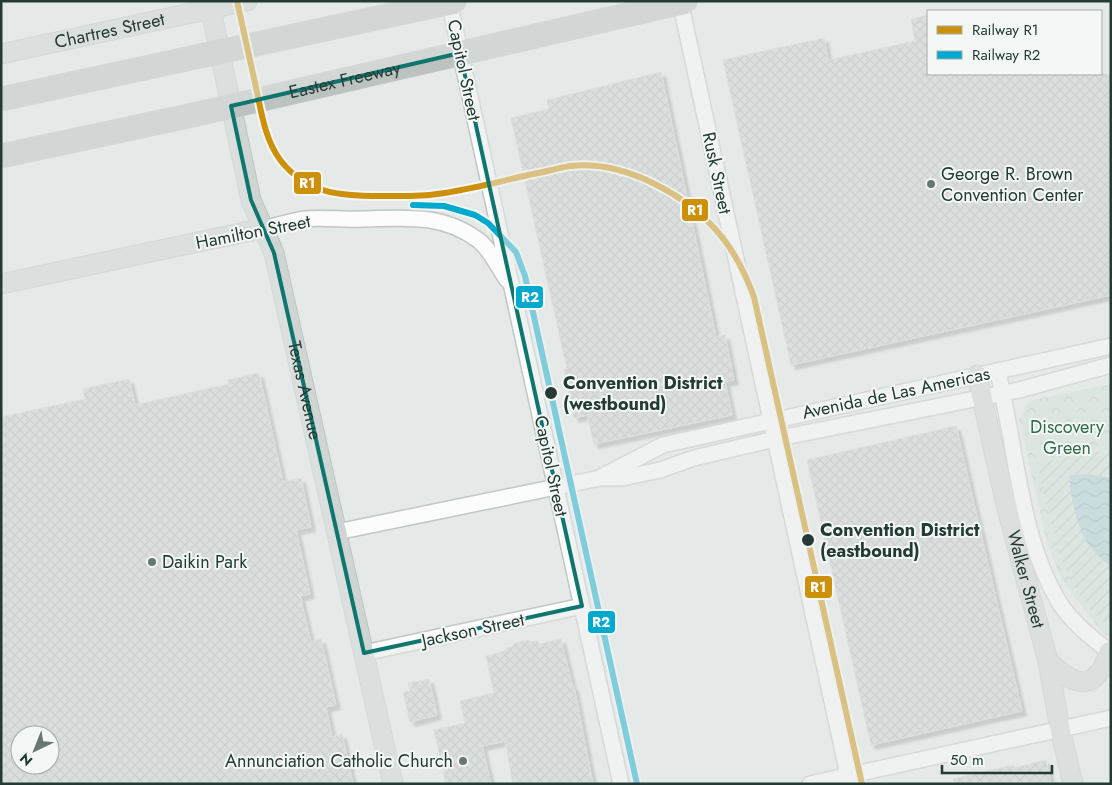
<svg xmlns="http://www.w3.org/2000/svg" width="1112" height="785" font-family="Jost,sans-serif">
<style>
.park{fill:url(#park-crowns)}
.garden{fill:url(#garden-furrows)}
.water{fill:url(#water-waves)}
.building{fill:url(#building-cross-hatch);stroke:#ced2d0;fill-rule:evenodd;filter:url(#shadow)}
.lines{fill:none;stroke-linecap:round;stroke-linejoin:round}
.minor-casing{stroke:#c2c6c4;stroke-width:18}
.major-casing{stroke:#bdc4c2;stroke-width:21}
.minor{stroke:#fbfcfb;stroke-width:15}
.major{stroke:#cfd5d3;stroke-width:19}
.highway-bridge-casing{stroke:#bdc4c2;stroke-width:25;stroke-linecap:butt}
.highway-bridge{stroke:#bbc2c0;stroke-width:22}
.rail-1-casing{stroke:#f3f8f6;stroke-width:10}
.rail-2-casing{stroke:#f3f8f6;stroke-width:10}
.rail-1{stroke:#cd900b;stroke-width:6}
.rail-2{stroke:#00a9ce;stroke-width:6}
.marked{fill:none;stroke:#0f766e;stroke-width:4;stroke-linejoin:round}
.poi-dot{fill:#687773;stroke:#f3f8f6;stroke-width:2}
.stop-dot{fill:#253a35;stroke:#f3f8f6;stroke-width:2}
.labels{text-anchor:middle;stroke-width:4;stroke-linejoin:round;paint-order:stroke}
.street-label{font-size:18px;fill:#253a35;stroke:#f3f8f6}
.poi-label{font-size:18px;fill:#253a35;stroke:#f3f8f6;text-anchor:start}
.stop-label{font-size:18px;font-weight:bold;fill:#253a35;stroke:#f3f8f6;text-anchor:start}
.park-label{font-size:18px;fill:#346c4a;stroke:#f3f8f6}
.line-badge{stroke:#f3f8f6;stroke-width:2}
.badge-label{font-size:14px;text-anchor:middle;font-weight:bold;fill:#fff}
</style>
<defs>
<pattern id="park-crowns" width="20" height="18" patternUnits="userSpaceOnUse" patternTransform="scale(1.25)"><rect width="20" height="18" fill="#d0e1d5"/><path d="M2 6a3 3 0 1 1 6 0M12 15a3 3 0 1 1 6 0" fill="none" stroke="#b2c2b7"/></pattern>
<pattern id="garden-furrows" width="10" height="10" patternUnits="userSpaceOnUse" patternTransform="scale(1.25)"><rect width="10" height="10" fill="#d0e1d5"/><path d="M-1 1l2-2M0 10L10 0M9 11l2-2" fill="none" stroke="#b2c2b7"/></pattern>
<pattern id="water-waves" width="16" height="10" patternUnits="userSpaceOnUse" patternTransform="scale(1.25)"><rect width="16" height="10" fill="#abccd3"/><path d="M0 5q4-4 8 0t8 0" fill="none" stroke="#8ba7ac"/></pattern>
<pattern id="building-cross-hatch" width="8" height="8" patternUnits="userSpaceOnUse" patternTransform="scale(1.25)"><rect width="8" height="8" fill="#ccd1cf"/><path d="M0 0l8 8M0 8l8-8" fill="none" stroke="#afb4b2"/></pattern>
<filter id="shadow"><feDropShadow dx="4.5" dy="4.5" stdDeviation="1" flood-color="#0004"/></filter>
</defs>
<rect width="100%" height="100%" fill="#e5e9e7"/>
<path class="park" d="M1111 384V639L1103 633 1062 581 1048 546 1019 419 1029 401Z"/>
<path class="garden" d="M1111 449V478L1089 474 1070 475 1069 482 1087 544 1111 567V628C1105 623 1098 619 1093 613 1057 571 1049 515 1037 463Z"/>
<path class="water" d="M1089 474 1111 478V567C1103 560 1094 553 1088 544 1079 532 1068 491 1070 475Z"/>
<path class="building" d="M928 15V74H1111V295L791 365 723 60 824 38 828 60 915 41 911 19Z
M661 72 716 337 725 335 734 380 725 382 732 415 594 444 587 415 574 418 564 370 567 369 511 118 549 109 547 100Z
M259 373 283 482 301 478 311 527 296 530 310 594 300 596 311 642 321 639 336 705 326 707 332 737 342 734 353 784H1V417L85 399 83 389 129 379 135 405 229 384 228 380ZM20 735H50V765H20Z
M956 426 1022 711 871 745 807 460Z
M561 639 572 685 574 687 593 784H513L505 741 482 746 491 784H446L434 730 465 723 460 701 494 693 486 656 505 651 507 648 513 646 515 643 528 640 531 642 537 641 540 644Z
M429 679 437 715 410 722 403 692 410 691 408 683Z
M1046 760 1051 784H954L953 779 1013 765 1014 768Z"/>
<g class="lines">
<g class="minor-casing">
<path id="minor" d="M449 1 621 784
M680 1 850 784
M264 228C277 226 291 221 305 219 321 217 346 220 363 219 404 218 442 213 478 240 490 249 498 267 507 280
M998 371C1004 401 1010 431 1015 461 1024 510 1033 559 1059 602 1072 623 1092 638 1111 653
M601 477 663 445 1111 346
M337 532 600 478H622L660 470 694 458 775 439 1019 390 1111 365
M364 653 582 606
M810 784 1111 718"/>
</g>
<g class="major-casing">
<g id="major">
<path id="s1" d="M209 1 251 200 274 253 393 784"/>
<path id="s2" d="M1 54 247 1"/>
<path d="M1 284 264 228"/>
<path id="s3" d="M977 375 1006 505 1048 661 1060 729 1073 784"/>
<path d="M1048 661C1062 674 1085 695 1101 670 1105 665 1107 658 1109 652"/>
</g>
</g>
<use href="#minor" class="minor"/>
<use href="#major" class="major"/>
<g class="highway-bridge-casing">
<g id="highway-bridge">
<path d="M1 99 456 1"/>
<path id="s4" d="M1 156 193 115 687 1"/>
</g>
</g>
<use href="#highway-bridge" class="highway-bridge"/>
<g class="rail-1-casing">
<path id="rail-1" d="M237 1C243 28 249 55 255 83 261 109 264 139 281 161 307 194 341 196 380 196 399 196 418 197 437 194 469 190 501 181 533 174 545 172 558 168 570 166 625 160 688 195 722 237 736 255 746 275 754 297L862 784"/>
</g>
<g class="rail-2-casing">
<path id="rail-2" d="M413 205 444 206 475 215 488 223 516 252 525 276 637 784"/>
</g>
<use href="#rail-1" class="rail-1"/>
<use href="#rail-2" class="rail-2"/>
</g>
<path d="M0 0H1112V785H0ZM460 53 582 606 364 653 274 253 251 200 231 106Z" fill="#e5e9e7" fill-opacity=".55" fill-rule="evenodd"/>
<path class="marked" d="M460 53 582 606 364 653 274 253 251 200 231 106Z"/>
<g class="poi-dot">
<circle cx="931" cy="184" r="5"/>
<circle cx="152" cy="562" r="5"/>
<circle cx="463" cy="761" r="5"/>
</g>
<g class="stop-dot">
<circle cx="551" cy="393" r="7"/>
<circle cx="808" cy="540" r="7"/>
</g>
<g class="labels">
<g class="street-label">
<text dy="6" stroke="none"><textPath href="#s2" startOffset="111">Chartres Street</textPath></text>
<text transform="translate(464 70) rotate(78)" y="6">Capitol Street</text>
<text dy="6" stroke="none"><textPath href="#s4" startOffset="352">Eastex Freeway</textPath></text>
<text transform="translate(717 173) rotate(78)" y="6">Rusk Street</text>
<text transform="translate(253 232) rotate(-11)" y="6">Hamilton Street</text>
<text dy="6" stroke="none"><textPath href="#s1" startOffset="402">Texas Avenue</textPath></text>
<text transform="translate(896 393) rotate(-12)" y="6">Avenida de Las Americas</text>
<text transform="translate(551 466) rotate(78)" y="6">Capitol Street</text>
<text dy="6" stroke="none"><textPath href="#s3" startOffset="210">Walker Street</textPath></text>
<text transform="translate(473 630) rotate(-12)" y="6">Jackson Street</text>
</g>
<g class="poi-label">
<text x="941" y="180">George R. Brown<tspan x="941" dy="21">Convention Center</tspan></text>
<text x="162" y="568">Daikin Park</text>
<text x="453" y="767" text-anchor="end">Annunciation Catholic Church</text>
</g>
<g class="stop-label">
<text x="563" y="389">Convention District<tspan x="563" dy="21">(westbound)</tspan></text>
<text x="820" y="536">Convention District<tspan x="820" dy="21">(eastbound)</tspan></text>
</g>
<g class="park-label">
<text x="1067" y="433">Discovery<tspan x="1067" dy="21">Green</tspan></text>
</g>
</g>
<g class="line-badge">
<rect x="293" y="171" width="29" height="24" rx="5" fill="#cd900b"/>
<rect x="681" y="198" width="28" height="24" rx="5" fill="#cd900b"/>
<rect x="515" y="285" width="29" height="24" rx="5" fill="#00a9ce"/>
<rect x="804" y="575" width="29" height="24" rx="5" fill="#cd900b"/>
<rect x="587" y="610" width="29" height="24" rx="5" fill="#00a9ce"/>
</g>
<g class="badge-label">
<text x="307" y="188">R1</text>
<text x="695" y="215">R1</text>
<text x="530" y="302">R2</text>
<text x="818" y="592">R1</text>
<text x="601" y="627">R2</text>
</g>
<rect width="1112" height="785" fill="none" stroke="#253a35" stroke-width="5"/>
<rect x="927" y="10" width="175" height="65" fill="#f3f8f6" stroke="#a1aca9"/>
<rect x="937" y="26" width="25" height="8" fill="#cd900b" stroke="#a1aca9"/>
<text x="972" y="35" font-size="15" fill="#253a35">Railway R1</text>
<rect x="937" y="51" width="25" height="8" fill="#00a9ce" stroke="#a1aca9"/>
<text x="972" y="60" font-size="15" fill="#253a35">Railway R2</text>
<g transform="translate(35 750) rotate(223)"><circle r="24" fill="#f3f8f6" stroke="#a1aca9"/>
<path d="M0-4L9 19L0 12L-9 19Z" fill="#687773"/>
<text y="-8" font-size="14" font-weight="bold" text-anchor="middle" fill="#253a35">N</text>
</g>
<path d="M942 765v8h110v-8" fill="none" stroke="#253a35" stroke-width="2.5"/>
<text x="950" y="765" font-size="15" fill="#253a35" stroke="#f3f8f6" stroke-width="4" paint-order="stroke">50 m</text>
</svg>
